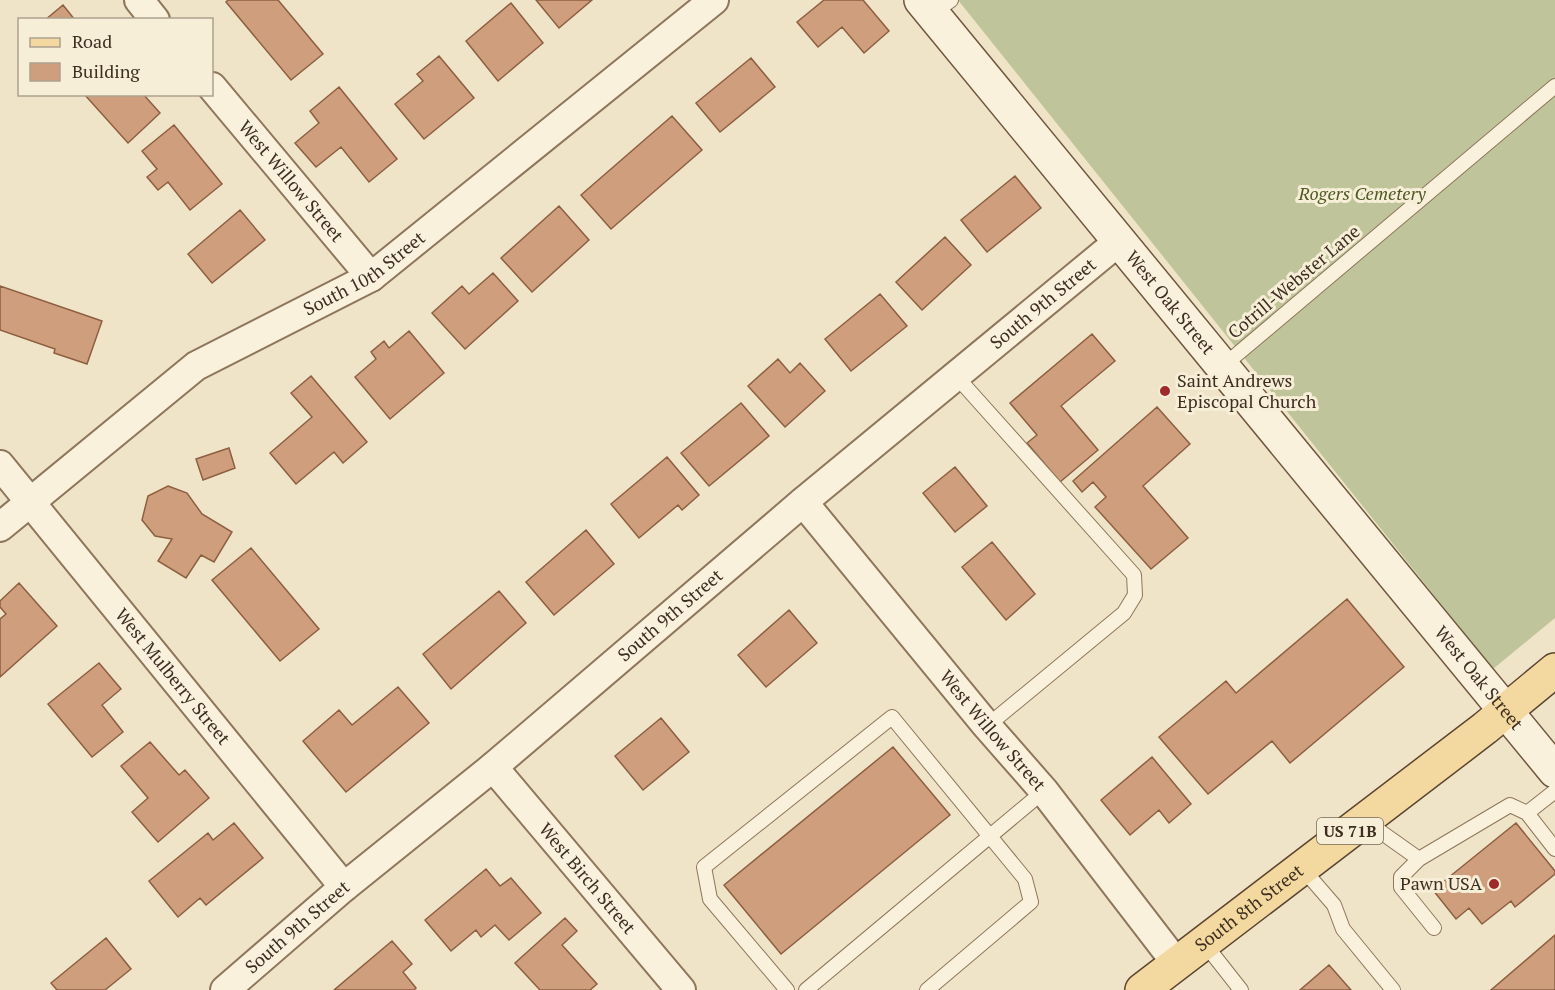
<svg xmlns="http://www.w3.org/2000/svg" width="1555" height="990" font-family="'PT Serif',serif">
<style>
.cemetery{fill:#bfc49a}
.building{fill:#cf9f7d;stroke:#8d5f41;stroke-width:1.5}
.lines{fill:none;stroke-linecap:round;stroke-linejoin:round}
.lane-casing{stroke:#8d765c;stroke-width:16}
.street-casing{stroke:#8d765c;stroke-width:32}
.secondary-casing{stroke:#6f573f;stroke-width:36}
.primary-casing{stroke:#5b4430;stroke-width:36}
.lane{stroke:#faf1dc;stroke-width:14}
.street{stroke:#faf1dc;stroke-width:28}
.secondary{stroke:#faf1dc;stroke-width:33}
.primary{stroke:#f3d9a0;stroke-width:33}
.poi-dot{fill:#9e2a2b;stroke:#f7eed8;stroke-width:2}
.labels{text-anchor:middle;stroke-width:6;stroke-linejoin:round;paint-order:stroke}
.shield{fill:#f7eed8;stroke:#756857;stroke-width:1.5}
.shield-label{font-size:16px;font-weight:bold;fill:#3d2e20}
.street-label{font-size:18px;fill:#3d2e20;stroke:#f7eed8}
.park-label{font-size:18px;font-style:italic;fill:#4d5a26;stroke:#f7eed8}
.poi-label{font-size:18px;fill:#3d2e20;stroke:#f7eed8;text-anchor:start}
</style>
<rect width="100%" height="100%" fill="#f0e4c8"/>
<path class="cemetery" d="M958 0H1555V618L1493 669Z"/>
<path class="building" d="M228 0H278L323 54 291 80 226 2Z
M536 0H592L559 28Z
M824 0H863L889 31 864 53 842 27 818 47 797 22Z
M511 3 543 43 498 81 466 41Z
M63 5 75 20H45Z
M439 56 474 98 424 139 395 104 423 81 417 74Z
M751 58 775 87 720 132 696 103Z
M339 87 397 159 369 182 341 147 316 167 295 143 319 123 310 111Z
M84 94H143L160 113 128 143Z
M672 116 702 150 611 229 581 195Z
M174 125 222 184 190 210 168 182 158 190 147 177 157 169 142 151Z
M1015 176 1041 208 987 252 961 220Z
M559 206 589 240 532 292 501 258Z
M240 210 265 240 212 283 188 254Z
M945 237 971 265 922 310 896 282Z
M493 273 518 301 465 349 432 313 462 286 469 294Z
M0 286 102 321 87 364 54 353 55 349 0 330Z
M880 294 907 326 851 371 825 339Z
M409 331 444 373 390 419 355 377 376 359 371 352 384 341 389 348Z
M1092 334 1115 361 1061 406 1098 450 1060 482 1027 443 1037 435 1010 403Z
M778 359 790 373 800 363 825 391 785 427 748 386Z
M311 376 367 442 343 463 334 452 296 484 270 453 312 417 291 393Z
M741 403 769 436 709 486 681 453Z
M1157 407 1190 444 1143 486 1188 538 1151 569 1095 507 1106 497 1093 482 1082 492 1073 481Z
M229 448 235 468 203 480 196 459Z
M667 457 699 495 682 510 678 505 639 538 611 504Z
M955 467 987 506 955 532 923 493Z
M168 486 187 493 202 514 232 532 214 562 201 555 186 578 158 561 172 539 155 536 142 520 148 496Z
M586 530 614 564 554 615 526 582Z
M992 542 1035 594 1006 620 962 567Z
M251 548 319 629 280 661 212 580Z
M19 583 57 626 0 677V619L6 614 0 607V601Z
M499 591 526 623 451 689 423 654Z
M1347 599 1404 667 1290 763 1272 741 1208 794 1159 737 1226 681 1236 693Z
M789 610 817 643 766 687 738 655Z
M99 663 121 689 102 705 123 732 92 757 48 704Z
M398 687 429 723 346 792 303 741 339 710 352 725Z
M661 718 689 752 643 790 615 756Z
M150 742 179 775 185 770 209 798 158 842 132 812 148 798 121 766Z
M893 747 950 815 781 954 724 885Z
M1152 757 1191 804 1169 823 1159 810 1130 835 1101 800Z
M234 823 263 858 206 905 200 898 178 917 149 881 208 833 213 840Z
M1516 823 1555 871V874L1515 907 1511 901 1482 924 1469 908 1456 919 1433 890Z
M486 869 500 886 511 878 541 913 509 940 495 925 481 937 476 930 451 951 425 920Z
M565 918 577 931 562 945 597 984 590 990H540L515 963Z
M1555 935V990H1491Z
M106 938 131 969 105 990H57L51 983Z
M392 941 412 964 403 972 416 988 414 990H334Z
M1329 965 1351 990H1300Z"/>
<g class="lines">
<g class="lane-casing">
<path id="lane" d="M932 14 951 0
M1222 367 1555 86
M956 376 1134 575 1135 595 1124 613 987 726
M1527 813 1555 791
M1364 820 1419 859 1510 805 1527 813 1555 849
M1419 859 1401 877V887L1434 928
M1302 868 1334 905 1343 929 1393 990
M1204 943 1241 990
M787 990 710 899 704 867 892 717 1025 879 1031 902 927 990
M806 990 1044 791"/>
</g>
<g class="street-casing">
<g id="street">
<path d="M139 0 155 20"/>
<path id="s1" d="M212 87 371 277"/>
<path id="s2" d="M0 465 344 887"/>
<path id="s3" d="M803 502 987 726 1044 791 1177 964"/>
<path id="s4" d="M0 527 196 366 371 277 714 0"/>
<path id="s5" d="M493 767 681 990"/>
<path id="s6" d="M225 990 344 887 493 767 803 502 1118 242"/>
</g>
</g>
<g class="secondary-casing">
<g id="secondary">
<path id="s7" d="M921 0 1555 771"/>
</g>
</g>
<g class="primary-casing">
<g id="primary">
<path id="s8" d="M1142 990 1485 728 1555 670"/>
</g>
</g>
<use href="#lane" class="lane"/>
<use href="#street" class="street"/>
<use href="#secondary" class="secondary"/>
<use href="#primary" class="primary"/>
</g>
<g class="poi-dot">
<circle cx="1165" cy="391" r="6"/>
<circle cx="1494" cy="884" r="6"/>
</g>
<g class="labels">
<rect class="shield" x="1317" y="818" width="66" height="26" rx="4.5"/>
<g class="shield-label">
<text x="1350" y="837">US 71B</text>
</g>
<g class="street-label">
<text dy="6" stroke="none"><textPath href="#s1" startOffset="123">West Willow Street</textPath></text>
<text dy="6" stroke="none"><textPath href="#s4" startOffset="446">South 10th Street</textPath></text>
<text transform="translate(1294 282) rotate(-40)" y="6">Cotrill-Webster Lane</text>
<text dy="6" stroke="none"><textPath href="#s6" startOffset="1068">South 9th Street</textPath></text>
<text dy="6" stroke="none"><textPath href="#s7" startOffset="392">West Oak Street</textPath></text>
<text dy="6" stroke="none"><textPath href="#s6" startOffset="582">South 9th Street</textPath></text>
<text dy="6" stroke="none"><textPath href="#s2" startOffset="273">West Mulberry Street</textPath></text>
<text dy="6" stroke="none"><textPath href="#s7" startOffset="878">West Oak Street</textPath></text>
<text dy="6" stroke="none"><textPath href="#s3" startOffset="297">West Willow Street</textPath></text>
<text dy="6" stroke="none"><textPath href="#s5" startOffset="146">West Birch Street</textPath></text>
<text dy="6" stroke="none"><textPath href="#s8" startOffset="135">South 8th Street</textPath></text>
<text dy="6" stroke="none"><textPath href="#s6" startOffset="96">South 9th Street</textPath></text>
</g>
<g class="park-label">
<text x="1362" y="200">Rogers Cemetery</text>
</g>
<g class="poi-label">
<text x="1177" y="387">Saint Andrews<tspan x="1177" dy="21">Episcopal Church</tspan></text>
<text x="1482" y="890" text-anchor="end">Pawn USA</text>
</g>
</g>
<rect x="18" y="18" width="195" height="78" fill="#f7eed8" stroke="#ada18e" stroke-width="1.5"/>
<rect x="30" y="38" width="30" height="9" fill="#f3d9a0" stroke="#ada18e" stroke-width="1.5"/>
<text x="72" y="48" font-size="18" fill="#3d2e20">Road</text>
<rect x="30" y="63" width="30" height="18" fill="#cf9f7d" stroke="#ada18e" stroke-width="1.5"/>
<text x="72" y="78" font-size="18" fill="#3d2e20">Building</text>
</svg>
